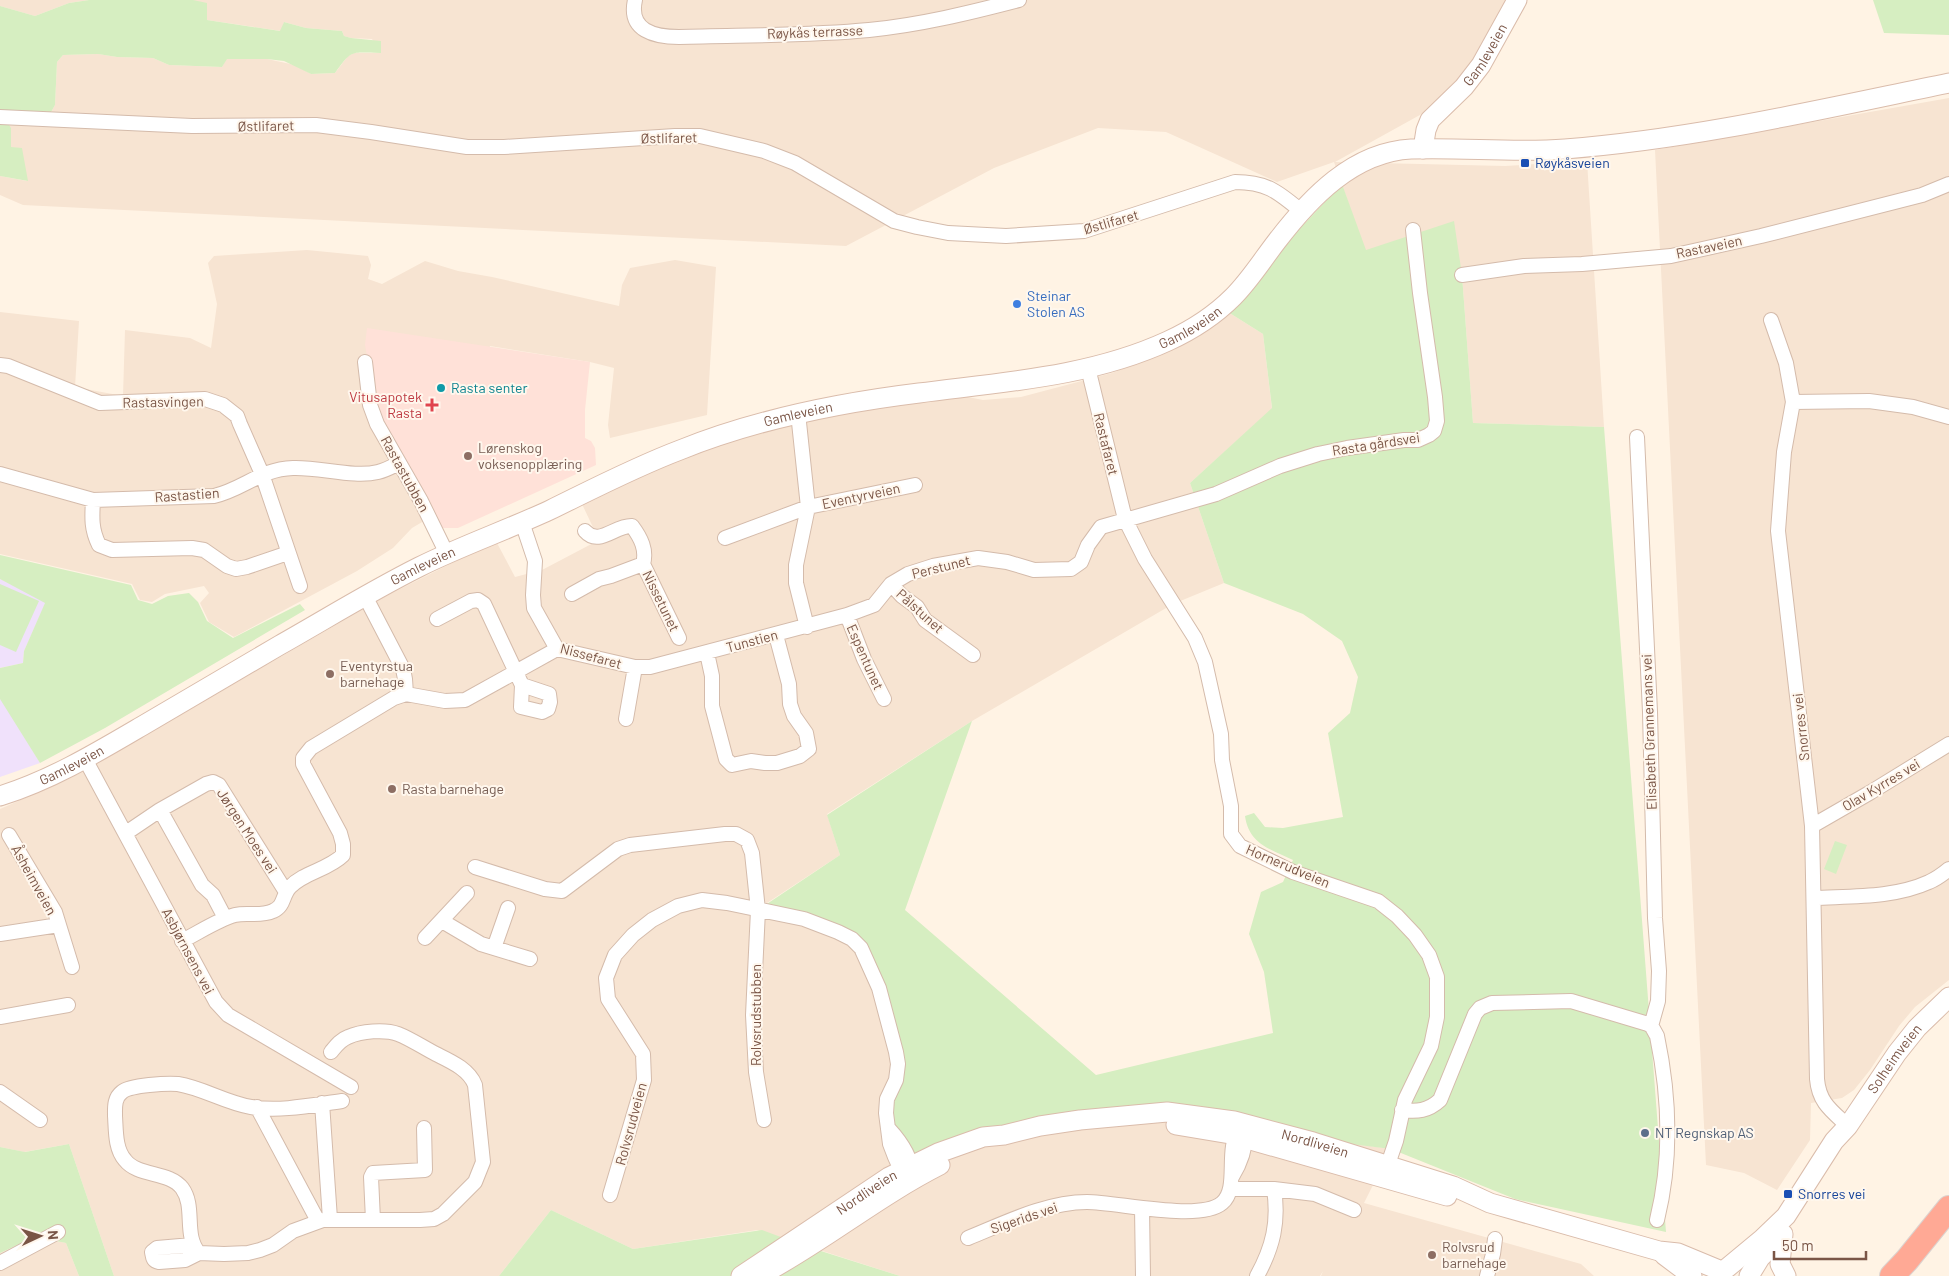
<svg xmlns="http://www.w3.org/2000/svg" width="1949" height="1276" font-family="Barlow,sans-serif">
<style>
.residential{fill:#f7e4d2}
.commercial{fill:#ffe1d8}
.education{fill:#f0e1fb}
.green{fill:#d6eec1}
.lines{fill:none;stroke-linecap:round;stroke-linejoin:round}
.street-casing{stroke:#d4bbab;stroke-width:16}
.secondary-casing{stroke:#dabcab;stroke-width:21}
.highway-casing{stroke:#dcd3cf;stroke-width:26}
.street{stroke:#fff;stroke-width:14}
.secondary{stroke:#fff;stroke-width:19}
.highway{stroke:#ffa995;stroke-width:24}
.transit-dot{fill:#1a4fb4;stroke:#fff7ed;stroke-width:2}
.shop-dot{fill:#3f7fe0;stroke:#fff7ed;stroke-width:2}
.culture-dot{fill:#0f9aa8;stroke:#fff7ed;stroke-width:2}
.health-dot{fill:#e0444e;stroke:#fff7ed;stroke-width:2}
.education-dot{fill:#8d6e63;stroke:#fff7ed;stroke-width:2}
.service-dot{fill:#5c6f8a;stroke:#fff7ed;stroke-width:2}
.labels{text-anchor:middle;stroke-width:4;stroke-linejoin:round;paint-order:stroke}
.street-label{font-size:14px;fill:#7a5546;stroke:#fff7ed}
.transit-label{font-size:14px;fill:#164399;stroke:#fff7ed;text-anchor:start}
.shop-label{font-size:14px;fill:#366cbe;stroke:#fff7ed;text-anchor:start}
.culture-label{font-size:14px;fill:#0d838f;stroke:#fff7ed;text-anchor:start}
.health-label{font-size:14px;fill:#be3a42;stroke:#fff7ed;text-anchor:end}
.education-label{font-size:14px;fill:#785e54;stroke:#fff7ed;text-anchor:start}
.service-label{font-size:14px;fill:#4e5e75;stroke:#fff7ed;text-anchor:start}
</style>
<rect width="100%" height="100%" fill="#fff3e4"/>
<path class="residential" d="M0 0H89L69 3 35 16 0 6Z
M193 0H1510L1476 63 1447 100 1335 162 1505 166 1587 161 1604 427 1473 423 1462 275 1365 250 1334 162 1277 182 1166 132 1098 128 994 168 846 246 23 205 0 195V176L27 181 11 147V128L0 122V110L50 114 55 105 57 62 63 55 98 54 117 57 153 58 169 65 194 66 222 67 226 59H267L295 65 311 74 335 73 348 56 354 53H380L372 39 351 38 344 36 342 31 306 28 284 22 281 31 207 20Z
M1949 98V980L1915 1007 1899 1026 1870 1070 1854 1090 1842 1098 1811 1103 1810 1140 1777 1190 1744 1173 1706 1165 1655 150Z
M307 250 368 256 371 265 368 279 382 284 425 261 458 271 492 277 619 306 622 285 630 268 675 260 716 267 707 415 610 438 608 425 614 368 590 362 490 346 434 515 412 528 393 548 357 571 234 637 209 622 200 603 209 593 204 586 165 594 152 602 140 600 132 584 0 554V312L79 321 75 387 123 396 125 330 190 338 211 348 217 304 208 263 214 256Z
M1228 312 1263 334 1272 409 1190 483 1224 583 1173 604 972 721 827 814 840 855 758 909 804 919 861 948 995 1137 1174 1118 1391 1149 1364 1203 1581 1264 1594 1276H1321L1323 1271 1320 1276H900L757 1230 633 1249 551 1210 499 1276H114L69 1144 24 1152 0 1147V809L73 777 386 596 462 558 497 543 515 577 542 570 599 540 582 504 644 473 698 450 780 426 851 412 963 396 983 400 1021 397 1112 373 1164 353 1197 336Z
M35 1237 66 1243 79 1276H0V1253Z"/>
<path class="commercial" d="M367 328 590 362 585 410V438L591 441 595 448 596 465 458 528H442L377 414 365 345Z"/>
<path class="education" d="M0 579 46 602 24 651 23 663 0 668Z
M0 699 4 702 40 763 0 777Z"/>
<path class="green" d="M89 0H193L207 3V20L280 31 284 22 306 28 342 31 344 36 351 38 381 41V53C351 53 353 48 335 73L311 74 284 61 267 59H227L222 67 169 65 153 58 117 57 98 54 63 55 57 62 55 105 50 114 0 110V6L35 16 69 3Z
M1873 0H1949V35L1884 33Z
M0 122H7L11 128V147L22 148 28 181 0 176Z
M1342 184 1366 250 1454 221 1462 275 1473 423 1604 427 1666 1232 1515 1199 1391 1149 1239 1130 1174 1118 995 1137 908 1173 887 1121 898 1064 861 948 838 931 758 910 840 855 827 815 972 721 905 910 1096 1075 1273 1033 1264 972 1249 934 1261 892 1283 882 1293 860C1270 849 1249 844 1245 816L1254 813 1265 827 1283 828 1343 817 1328 733 1350 713 1358 677 1342 641 1303 614 1224 583 1190 483 1272 408 1263 334 1228 312 1288 241Z
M0 555 131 585 138 600 152 604 168 596 189 593 198 602 207 621 233 638 300 604 305 610 105 728 40 763 0 699V668L23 663 24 651 45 603 0 579Z
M0 584 39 601 16 652 0 645Z
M1835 841 1847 845 1836 874 1824 869Z
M69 1144 114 1276H79L66 1243 35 1237 0 1253V1147L25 1152Z
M551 1210 633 1249 762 1230 805 1246 900 1276H499Z"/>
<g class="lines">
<g class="street-casing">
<path id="street" d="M635 0C628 31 655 37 679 37 742 35 806 36 869 30 920 25 969 13 1019 0
M0 117 192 126 316 125 371 132 467 147H504L675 136H700L764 151 795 163 894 221 917 227 948 233 1006 236 1084 231 1235 182C1267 182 1278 192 1301 211
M1462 275 1524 266 1582 264 1671 256 1761 236 1922 195 1949 184
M1771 320 1786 363 1793 402 1784 452 1778 531 1812 826 1817 1079C1819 1103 1832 1111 1848 1126
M365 362 370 405 377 424 421 501 447 554
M0 365 8 366 100 403 205 399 223 405 237 416 240 424 262 474 300 586
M1088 368 1125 519 1145 559 1195 638 1205 662 1221 734 1222 760 1231 806V834L1240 846 1293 872 1378 901 1397 916 1415 935 1429 955 1437 977V1017L1431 1046 1405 1100 1396 1141 1385 1173
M1793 402 1869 401 1913 407 1949 417
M798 413 808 507 796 565V583L807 627
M1637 437 1650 712 1655 918 1659 971 1658 1001 1651 1026
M0 474 93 500 214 496C244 489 260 469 293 468 320 467 354 478 378 472 386 470 393 466 399 463
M93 500C92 517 91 529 99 545L112 550 192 548 204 550 227 566 236 569 247 567 288 553
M522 522 535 561 533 595 534 608 557 649 635 667H650L847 615 874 605 891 584 908 574 933 566 978 558 1007 562 1034 570 1071 569 1081 562 1088 545 1101 527 1216 494 1280 466 1318 454 1347 448 1404 440H1418L1429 435 1434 431 1437 421 1435 397 1420 293 1413 230
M585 531C599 547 615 525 632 526 641 538 647 550 643 564L679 638
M725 538 808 507 915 485
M891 584 902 596 917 607 925 620 973 655
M572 594 599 579 611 576 643 564
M847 615 864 659 884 699
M437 619 471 601 478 600 484 604 522 685
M707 653 712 676V706L726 759 732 765 751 761 765 763H777L800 756 809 749 806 733 794 716 790 704 789 684 776 635
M522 685 549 694 550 702 548 709 542 712 521 707Z
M406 694 445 701 465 700 557 649
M626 719 635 667
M85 759 216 1002 228 1015 351 1087
M160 810 202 885 213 895 225 918
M1812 826 1871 792 1949 744
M126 833 160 810 206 784 213 782 219 785 286 892
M475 867 545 889 562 891 618 849 630 845 725 834H736L747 840 752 853 758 910 753 1015 756 1072 764 1120
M1814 898C1852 896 1894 898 1929 882 1936 879 1943 874 1949 869
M442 921 481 944 530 959
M59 925 72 967
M0 934 59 925 55 912 9 835
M425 938 467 893
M182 941C198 933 219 919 235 915 248 912 260 917 273 911 285 906 282 895 290 887 304 872 328 870 343 855V844L340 833 303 764V758L311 748 394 698 406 694 405 679 403 669 365 596
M494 948 508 908
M0 1017 68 1005
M331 1052C336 1046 340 1040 348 1037 361 1031 385 1029 398 1034 411 1039 424 1048 436 1054 450 1061 469 1069 475 1085L483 1162 475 1182 443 1214 434 1219 420 1220H323L293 1231 273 1245 260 1250 248 1253 224 1254 199 1253C183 1235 196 1207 182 1188 169 1171 138 1177 125 1160 115 1149 116 1130 115 1116 115 1108 114 1098 122 1092 130 1085 168 1083 178 1084 203 1088 226 1103 251 1107 280 1112 313 1105 342 1101
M0 1092 40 1120
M322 1103 330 1219
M257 1107 318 1221
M1402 1110C1417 1112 1428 1111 1440 1100L1475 1014 1480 1008 1492 1003 1571 1001 1648 1024 1652 1027 1657 1036C1670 1098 1672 1159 1657 1220
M889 1129C901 1142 911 1156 912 1173
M1232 1177C1241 1162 1247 1147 1245 1129
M1230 1189H1274L1315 1194 1354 1210
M610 1195 644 1080 643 1054 608 999 606 978 615 955 633 935 652 920 678 906 702 900 727 903 804 919 838 932 852 939 861 948 879 988 896 1052 898 1064 896 1080 887 1099 886 1113 890 1144 895 1157 901 1170 909 1176
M1142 1208 1143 1276
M373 1220 371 1177 373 1173 425 1170 424 1128
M968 1238C1005 1223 1046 1202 1087 1202 1117 1202 1200 1222 1222 1203 1240 1188 1224 1149 1240 1128
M192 1245 157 1248 152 1252C153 1258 153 1261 159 1262L185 1260 199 1253
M0 1263 58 1232
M1257 1276C1273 1247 1279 1222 1274 1189
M1487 1276 1493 1254 1495 1239"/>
</g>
<g class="secondary-casing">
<g id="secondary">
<path id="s1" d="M1423 149 1426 130 1430 120 1464 87 1481 65 1517 0"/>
<path id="s2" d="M0 796C51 780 96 753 142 726 188 699 234 672 280 645 326 619 371 591 419 567 461 546 507 530 550 510 593 489 635 467 680 450 757 419 837 403 919 393 1003 382 1090 377 1168 341 1192 330 1214 316 1233 297 1250 280 1263 259 1277 241 1310 198 1353 152 1411 149 1462 147 1514 153 1565 149 1695 139 1822 109 1949 83"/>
<path d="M1176 1125 1230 1134 1447 1196"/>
<path d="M1783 1234 1780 1264 1786 1276"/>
<path d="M1664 1255 1692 1276"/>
<path id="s3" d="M1727 1268 1762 1239 1786 1216 1834 1141 1848 1126 1897 1053 1917 1028 1949 997"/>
<path d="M761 1275C823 1242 877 1197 940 1165"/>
<path id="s4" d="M741 1276 889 1177 938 1153 983 1137 1004 1135 1040 1126 1080 1120 1167 1112 1234 1121 1313 1142 1453 1186 1490 1203 1659 1251 1678 1253 1719 1270"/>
<path d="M1749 1276 1760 1258 1777 1240"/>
</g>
</g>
<g class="highway-casing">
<path id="highway" d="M1892 1276 1907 1260 1949 1208"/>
</g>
<use href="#street" class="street"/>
<use href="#secondary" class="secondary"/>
<use href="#highway" class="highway"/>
</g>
<g class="transit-dot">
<rect x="1520" y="158" width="10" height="10" rx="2.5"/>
<rect x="1783" y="1189" width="10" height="10" rx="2.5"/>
</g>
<circle class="shop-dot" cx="1017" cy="304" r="5"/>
<circle class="culture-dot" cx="441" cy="388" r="5"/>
<path class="health-dot" d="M429.5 397.5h5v5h5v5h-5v5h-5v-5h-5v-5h5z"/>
<g class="education-dot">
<circle cx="468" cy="456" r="5"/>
<circle cx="330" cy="674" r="5"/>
<circle cx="392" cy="789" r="5"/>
<circle cx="1432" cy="1255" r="5"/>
</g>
<circle class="service-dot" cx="1645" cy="1133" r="5"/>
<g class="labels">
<g class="street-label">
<text transform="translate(815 32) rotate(-2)" y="5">Røykås terrasse</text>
<text dy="5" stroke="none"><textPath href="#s1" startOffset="116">Gamleveien</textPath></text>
<text transform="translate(266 126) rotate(-1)" y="5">Østlifaret</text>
<text transform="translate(669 138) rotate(-1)" y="5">Østlifaret</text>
<text transform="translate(1111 222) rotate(-16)" y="5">Østlifaret</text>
<text transform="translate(1709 247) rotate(-12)" y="5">Rastaveien</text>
<text dy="5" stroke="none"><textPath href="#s2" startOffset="1292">Gamleveien</textPath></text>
<text transform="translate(163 402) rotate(-1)" y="5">Rastasvingen</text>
<text dy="5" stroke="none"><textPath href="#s2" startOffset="888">Gamleveien</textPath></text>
<text transform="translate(1106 444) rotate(76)" y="5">Rastafaret</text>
<text transform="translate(1376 444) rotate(-9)" y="5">Rasta gårdsvei</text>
<text transform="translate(405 474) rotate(61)" y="5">Rastastubben</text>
<text transform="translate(187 495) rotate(-4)" y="5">Rastastien</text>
<text transform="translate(861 496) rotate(-12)" y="5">Eventyrveien</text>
<text dy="5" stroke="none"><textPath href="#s2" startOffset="482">Gamleveien</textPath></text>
<text transform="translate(941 567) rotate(-14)" y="5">Perstunet</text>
<text transform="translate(661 601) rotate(64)" y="5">Nissetunet</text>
<text transform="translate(920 611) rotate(42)" y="5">Pålstunet</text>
<text transform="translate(752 641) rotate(-15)" y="5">Tunstien</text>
<text transform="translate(591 656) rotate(15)" y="5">Nissefaret</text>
<text transform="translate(865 657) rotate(66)" y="5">Espentunet</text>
<text transform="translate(1801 727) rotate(-96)" y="5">Snorres vei</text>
<text transform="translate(1649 732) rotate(-92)" y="5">Elisabeth Grannemans vei</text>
<text dy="5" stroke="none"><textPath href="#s2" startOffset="78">Gamleveien</textPath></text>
<text transform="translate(1881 785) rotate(-31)" y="5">Olav Kyrres vei</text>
<text transform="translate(247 831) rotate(57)" y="5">Jørgen Moes vei</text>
<text transform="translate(1288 866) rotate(23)" y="5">Hornerudveien</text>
<text transform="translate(34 880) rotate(61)" y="5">Åsheimveien</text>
<text transform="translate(188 951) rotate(62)" y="5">Asbjørnsens vei</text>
<text transform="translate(756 1015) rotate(-90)" y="5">Rolvsrudstubben</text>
<text dy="5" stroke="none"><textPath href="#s3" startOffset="270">Solheimveien</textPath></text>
<text transform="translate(631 1124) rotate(-75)" y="5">Rolvsrudveien</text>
<text dy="5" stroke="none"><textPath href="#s4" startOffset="618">Nordliveien</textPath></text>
<text dy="5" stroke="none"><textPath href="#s4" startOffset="151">Nordliveien</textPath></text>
<text transform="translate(1024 1218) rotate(-19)" y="5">Sigerids vei</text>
</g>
<g class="transit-label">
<text x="1535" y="168">Røykåsveien</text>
<text x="1798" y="1199">Snorres vei</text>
</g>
<g class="shop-label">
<text x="1027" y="301">Steinar<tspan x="1027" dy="16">Stolen AS</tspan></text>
</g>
<g class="culture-label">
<text x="451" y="393">Rasta senter</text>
</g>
<g class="health-label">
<text x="422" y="402">Vitusapotek<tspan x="422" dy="16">Rasta</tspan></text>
</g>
<g class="education-label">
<text x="478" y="453">Lørenskog<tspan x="478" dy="16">voksenopplæring</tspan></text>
<text x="340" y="671">Eventyrstua<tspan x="340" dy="16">barnehage</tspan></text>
<text x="402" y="794">Rasta barnehage</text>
<text x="1442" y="1252">Rolvsrud<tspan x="1442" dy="16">barnehage</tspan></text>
</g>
<g class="service-label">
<text x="1655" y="1138">NT Regnskap AS</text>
</g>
</g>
<g transform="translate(40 1236) rotate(86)" stroke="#fff7ed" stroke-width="4" paint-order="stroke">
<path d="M0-4L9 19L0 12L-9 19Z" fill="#7a5546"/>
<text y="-8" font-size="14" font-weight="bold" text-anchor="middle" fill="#7a5546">N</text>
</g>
<path d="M1774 1251v8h92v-8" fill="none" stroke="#7a5546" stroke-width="2.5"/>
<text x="1782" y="1251" font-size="15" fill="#7a5546" stroke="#fff7ed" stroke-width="4" paint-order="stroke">50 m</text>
</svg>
